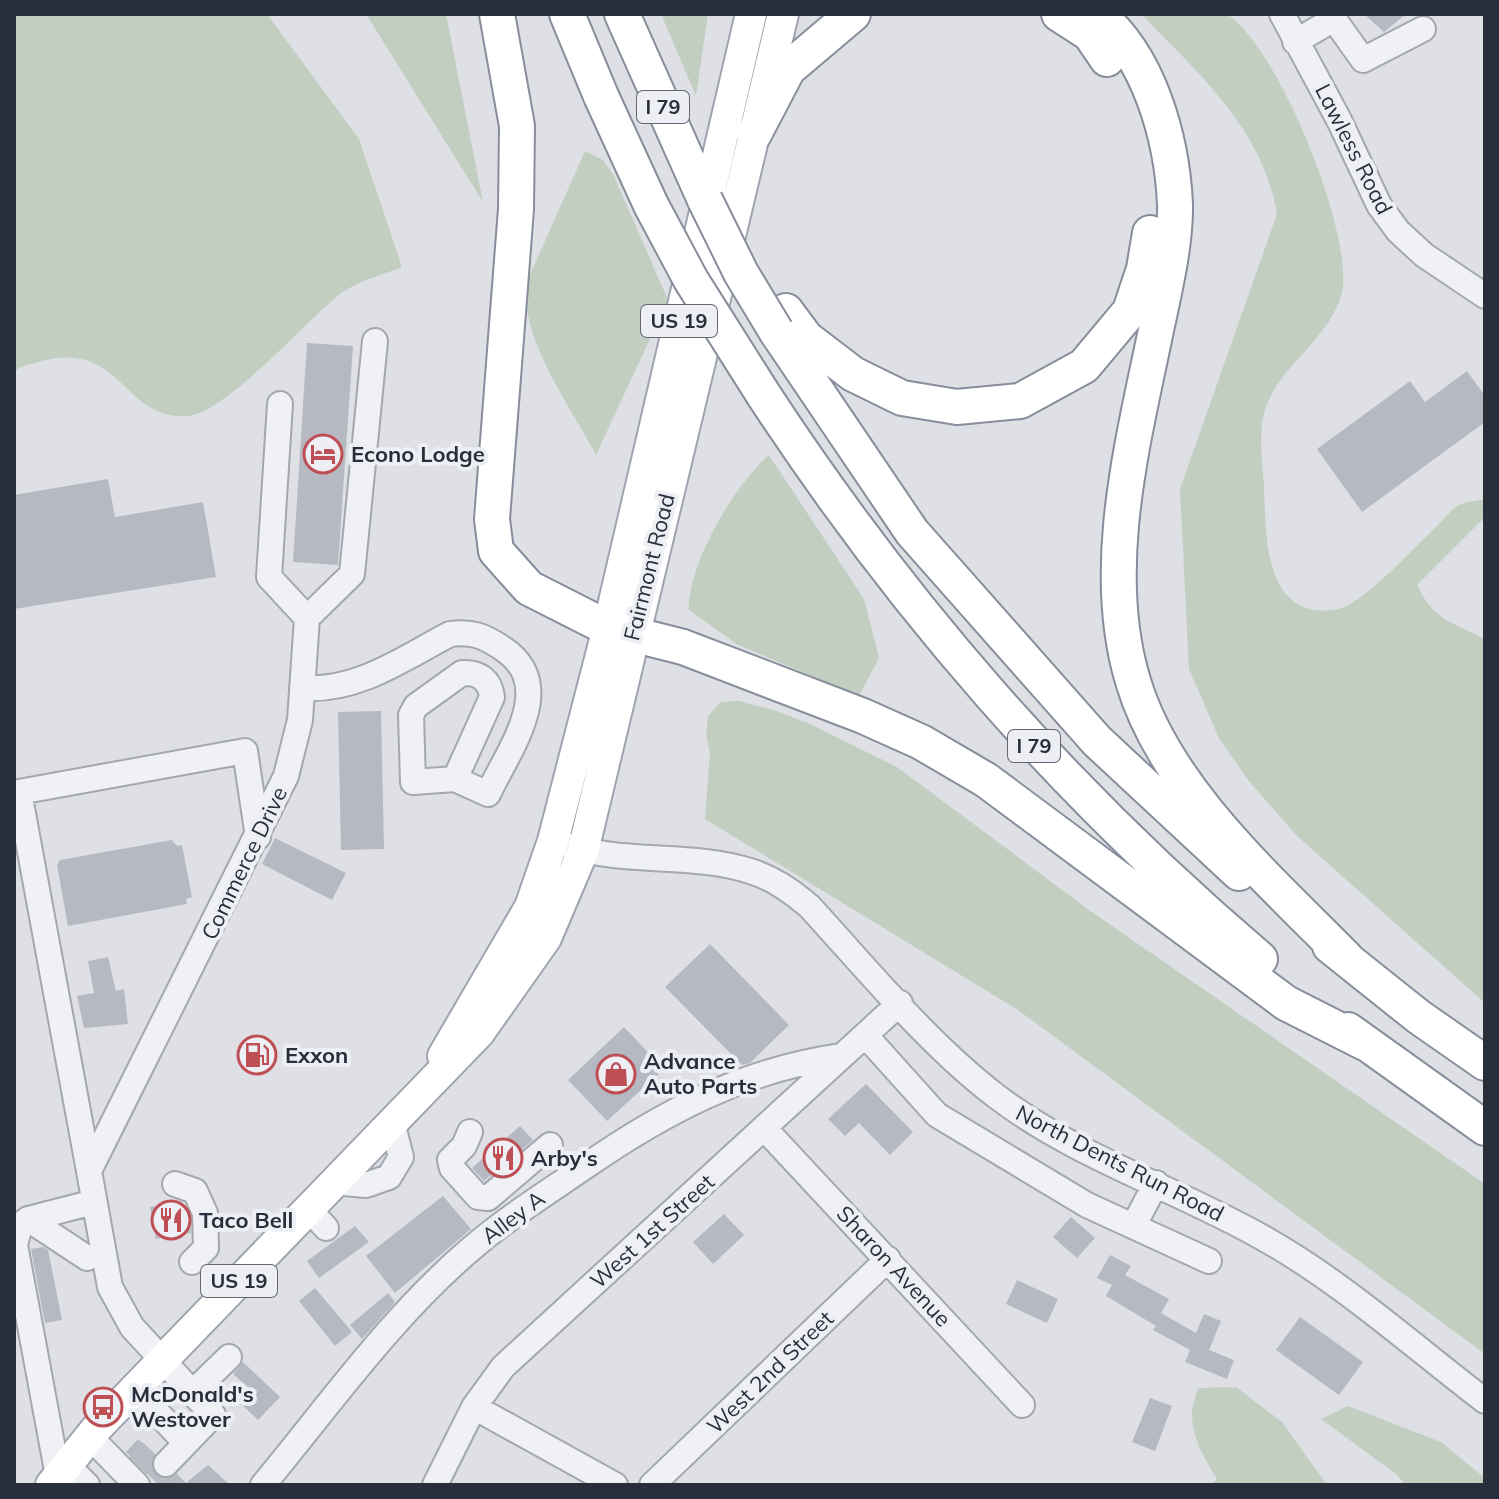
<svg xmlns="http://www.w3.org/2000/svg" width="1499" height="1499" font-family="Mulish,sans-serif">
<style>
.green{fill:#c2cfc0}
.building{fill:#b6b9c2}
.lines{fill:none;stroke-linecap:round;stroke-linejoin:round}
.minor-tunnel{stroke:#babcc4;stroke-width:24;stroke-dasharray:24 12;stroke-linecap:butt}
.minor-casing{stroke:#a4a7af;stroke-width:28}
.major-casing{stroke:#9fa4b0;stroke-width:34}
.highway-casing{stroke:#878d9b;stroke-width:38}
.minor{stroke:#f0f1f5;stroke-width:24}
.major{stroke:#fff;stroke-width:30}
.highway{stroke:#fff;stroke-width:34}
.highway-bridge-casing{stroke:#878d9b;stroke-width:38;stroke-linecap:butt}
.highway-bridge{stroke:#fff;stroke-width:34}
.labels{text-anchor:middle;stroke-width:8;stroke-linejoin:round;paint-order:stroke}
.shield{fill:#edeff4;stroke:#646872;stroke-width:2}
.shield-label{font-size:20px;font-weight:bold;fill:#292e3b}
.street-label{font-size:22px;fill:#292e3b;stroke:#edeff4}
.poi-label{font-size:22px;font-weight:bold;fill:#292e3b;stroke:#edeff4;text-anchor:start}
</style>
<rect width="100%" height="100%" fill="#dee0e6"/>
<path class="green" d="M14 14H267L359 139 402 267C383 275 357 281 340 294 307 320 226 413 188 416 123 421 122 340 42 361 32 364 22 365 14 372Z
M366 14H446L483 202Z
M661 14H708L696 96Z
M1141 14H1227C1279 49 1349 224 1343 286 1337 332 1285 361 1268 402 1257 428 1262 458 1264 486 1266 534 1263 623 1338 609 1362 605 1419 543 1439 524 1445 518 1453 507 1461 504 1469 501 1477 501 1485 499V517L1417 585C1435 622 1451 621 1485 639V1003L1297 836 1248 780 1219 738 1189 669 1180 489 1277 214C1263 129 1198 73 1141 14Z
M585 151 603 160 614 176 668 300 596 455C569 404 524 345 525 286Z
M769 455 864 599 879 658 859 696 738 645 689 610C687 565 735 484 769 455Z
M739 701 774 710 810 724 897 767 1089 910 1485 1184V1354L1018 1010 705 819 710 753 706 735 708 716 721 702Z
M1236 1387 1282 1422 1327 1485H1211L1217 1479C1199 1449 1182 1422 1199 1388Z
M1348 1406 1441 1442 1485 1478V1485H1406L1396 1474 1321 1419Z"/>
<path class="building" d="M1364 14H1406L1384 32Z
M307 343 353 346 338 565 293 562Z
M1467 371 1485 396V422L1362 512 1317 449 1410 381 1425 402Z
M108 479 115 517 203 502 216 577 14 609V495Z
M381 711 384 849 341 850 338 712Z
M275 838 346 873 332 900 262 864Z
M172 840 177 846 182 845 192 897 186 899 187 904 68 926 57 865 60 860Z
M710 944 789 1025 750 1063 742 1065 665 987Z
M108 957 116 991 124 989 128 1024 84 1028 77 996 94 993 88 961Z
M624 1027 664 1069 607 1121 568 1080Z
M866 1084 913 1132 890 1155 859 1123 845 1136 828 1119Z
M520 1126 533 1140 484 1181 472 1168Z
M443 1196 471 1229 395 1293 366 1256Z
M180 1202 189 1213 191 1233 156 1239 150 1207Z
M724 1214 744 1235 713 1264 693 1242Z
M1071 1217 1095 1238 1077 1258 1053 1237Z
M355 1226 369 1242 319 1278 307 1261Z
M43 1247 48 1250 62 1320 45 1323 31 1249Z
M1110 1255 1131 1266 1125 1275 1169 1299 1161 1313 1196 1333 1204 1314 1221 1321 1209 1350 1234 1360 1227 1379 1185 1362 1190 1350 1153 1330 1156 1326 1106 1296 1112 1285 1097 1278Z
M1017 1280 1058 1299 1047 1323 1006 1304Z
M315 1288 352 1332 335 1346 299 1301Z
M388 1293 395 1302 362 1339 350 1325Z
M1300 1317 1363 1362 1339 1395 1276 1350Z
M243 1362 280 1397 258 1420 237 1400 249 1388 233 1374Z
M1150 1398 1172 1406 1155 1451 1132 1442Z
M138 1439 155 1454 152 1469 162 1478 177 1474 186 1483 208 1465 230 1485H159L126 1452Z"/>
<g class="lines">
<path class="minor-tunnel" d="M138 1466 152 1451
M152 1478 166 1464
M171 1485 179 1477"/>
<g class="minor-casing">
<path id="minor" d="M1282 14 1339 120 1379 205 1398 231 1424 255 1485 296
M1295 42 1334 19 1363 60 1423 29
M280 404 269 577 307 618
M302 688C357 692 402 659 450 634 472 631 484 636 502 648 559 685 509 749 488 794L455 779 492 697C490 680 479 672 462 673L416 706 411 715 413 782 455 779
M566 845C625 865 691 852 750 871 773 878 791 891 809 906 867 969 928 1044 996 1096 1077 1158 1178 1189 1265 1239 1343 1283 1413 1346 1485 1401
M865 1035 937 1115 1087 1205 1209 1261
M764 1128 1022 1405
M470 1132 464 1146 450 1160 452 1168 478 1197 488 1198 550 1145
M89 1171 19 792 245 751 258 837
M332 1182 366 1185 389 1177 401 1157 392 1122
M175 1184 195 1191 205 1213 206 1248 192 1262
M308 1208 326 1228
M28 1219 87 1258
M1134 1225 1156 1183
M135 1389 186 1443
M192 1393 229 1357
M474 1407 615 1485
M90 1437 137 1485
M166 1464 213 1415 132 1327 110 1287 89 1171 286 776 300 720 307 618 352 574 375 341
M67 1465 87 1485
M58 1476 15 1245 20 1225 28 1219 94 1202
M263 1485C330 1404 392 1316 472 1248 508 1217 547 1193 586 1166 664 1112 744 1070 840 1056
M435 1485 474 1407 503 1367 900 1003
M652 1485 888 1259"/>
</g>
<g class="major-casing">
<path id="major" d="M443 1056 530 907 553 841 608 628 751 14
M51 1485 96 1429 479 1033 546 938 583 851 783 14"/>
</g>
<g class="highway-casing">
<path id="highway" d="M497 14 517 126 516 209 492 519 496 551 529 588 608 628 683 647 863 716 921 742 986 780 1286 1003 1365 1043
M567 14 601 96
M622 14 705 200
M1059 14 1090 34 1107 59
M1097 14C1150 56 1172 140 1175 204 1176 242 1164 293 1156 330 1133 442 1099 569 1133 681 1165 790 1272 882 1349 961
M754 134 788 69 853 14
M786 311 806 338 853 374 902 398 957 407 1020 401 1084 366 1130 311 1144 269 1150 233
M776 331 912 532 1097 741 1239 873
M763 394C903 608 1065 793 1260 959
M1330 946 1419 1017 1485 1063
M1348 1030 1485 1128"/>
</g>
<use href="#minor" class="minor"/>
<use href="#major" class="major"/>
<use href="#highway" class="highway"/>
<g class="highway-bridge-casing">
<path id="highway-bridge" d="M601 96 651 205 691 280 763 394
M705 200 741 273 776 331"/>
</g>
<use href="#highway-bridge" class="highway-bridge"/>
</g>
<defs>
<g id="hotel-ring" transform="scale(2)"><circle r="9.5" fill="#edeff4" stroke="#be5055" stroke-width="1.5"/><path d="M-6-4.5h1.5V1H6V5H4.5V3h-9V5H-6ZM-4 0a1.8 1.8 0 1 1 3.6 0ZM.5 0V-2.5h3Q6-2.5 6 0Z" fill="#be5055"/></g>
<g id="fuel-ring" transform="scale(2)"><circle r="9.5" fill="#edeff4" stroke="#be5055" stroke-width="1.5"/><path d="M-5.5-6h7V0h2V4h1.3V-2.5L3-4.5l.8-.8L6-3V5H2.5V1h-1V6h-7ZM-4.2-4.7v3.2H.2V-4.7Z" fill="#be5055"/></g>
<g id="shop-ring" transform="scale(2)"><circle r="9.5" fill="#edeff4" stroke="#be5055" stroke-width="1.5"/><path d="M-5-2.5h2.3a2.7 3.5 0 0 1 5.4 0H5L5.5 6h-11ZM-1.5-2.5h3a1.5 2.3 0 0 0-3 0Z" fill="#be5055"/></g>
<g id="restaurant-ring" transform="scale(2)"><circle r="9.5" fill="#edeff4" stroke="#be5055" stroke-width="1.5"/><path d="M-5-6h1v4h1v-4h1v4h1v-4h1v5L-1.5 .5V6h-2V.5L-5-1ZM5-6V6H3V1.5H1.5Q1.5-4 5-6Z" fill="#be5055"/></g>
<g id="bus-ring" transform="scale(2)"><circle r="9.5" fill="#edeff4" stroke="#be5055" stroke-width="1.5"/><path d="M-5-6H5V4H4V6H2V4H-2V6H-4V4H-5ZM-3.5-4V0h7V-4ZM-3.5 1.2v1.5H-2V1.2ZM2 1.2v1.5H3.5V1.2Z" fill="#be5055"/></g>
</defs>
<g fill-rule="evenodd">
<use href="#hotel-ring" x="323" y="454"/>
<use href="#fuel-ring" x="257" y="1055"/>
<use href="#shop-ring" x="616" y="1074"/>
<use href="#restaurant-ring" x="503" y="1158"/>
<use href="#restaurant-ring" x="171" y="1220"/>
<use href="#bus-ring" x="103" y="1407"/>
</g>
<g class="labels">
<g class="shield">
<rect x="637" y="91" width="52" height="32" rx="6"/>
<rect x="641" y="305" width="76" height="32" rx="6"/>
<rect x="1008" y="730" width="52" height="32" rx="6"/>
<rect x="201" y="1265" width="76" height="32" rx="6"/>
</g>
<g class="shield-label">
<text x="663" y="114">I 79</text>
<text x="679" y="328">US 19</text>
<text x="1034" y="753">I 79</text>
<text x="239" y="1288">US 19</text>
</g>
<g class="street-label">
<text transform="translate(1354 149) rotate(63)" y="8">Lawless Road</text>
<text transform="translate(649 567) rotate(-76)" y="8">Fairmont Road</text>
<text transform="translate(244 863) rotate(-64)" y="8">Commerce Drive</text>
<text transform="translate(1120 1163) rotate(27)" y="8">North Dents Run Road</text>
<text transform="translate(513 1217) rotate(-37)" y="8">Alley A</text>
<text transform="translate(652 1231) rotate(-42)" y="8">West 1st Street</text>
<text transform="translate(894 1266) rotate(47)" y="8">Sharon Avenue</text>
<text transform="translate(770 1372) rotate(-44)" y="8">West 2nd Street</text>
</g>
<g class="poi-label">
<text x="351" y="462">Econo Lodge</text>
<text x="285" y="1063">Exxon</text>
<text x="644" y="1069">Advance<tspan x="644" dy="25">Auto Parts</tspan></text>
<text x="531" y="1166">Arby's</text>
<text x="199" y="1228">Taco Bell</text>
<text x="131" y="1402">McDonald's<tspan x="131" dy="25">Westover</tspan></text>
</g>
</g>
<rect width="1499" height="1499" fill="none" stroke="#292e3b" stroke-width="32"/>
</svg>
